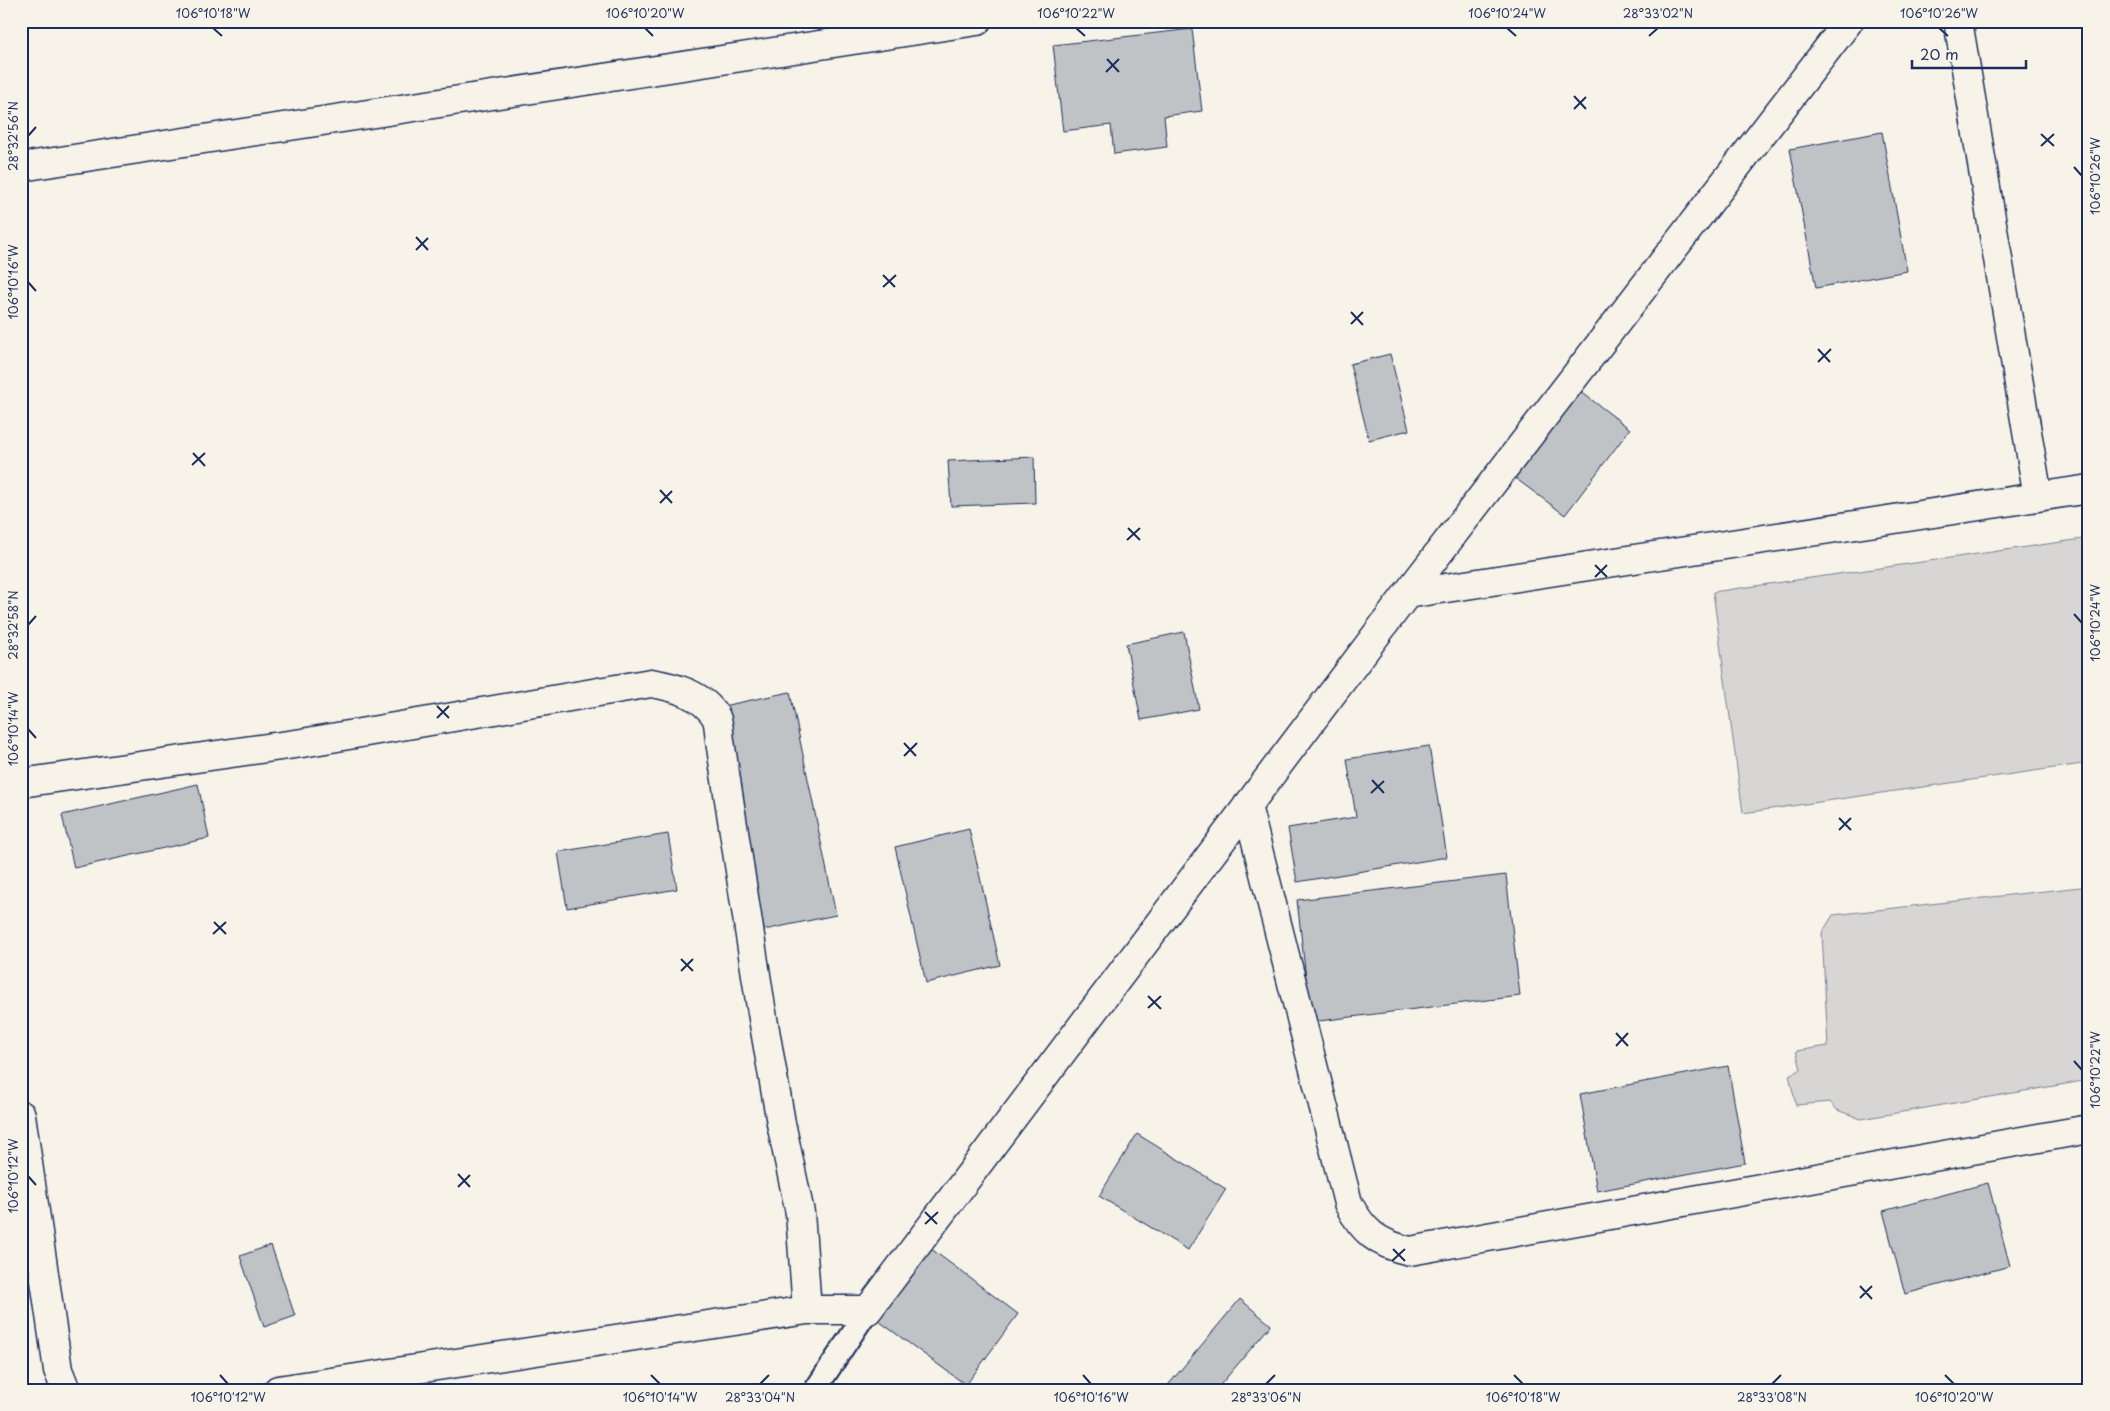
<svg xmlns="http://www.w3.org/2000/svg" width="2110" height="1411" font-family="'Playpen Sans',sans-serif">
<style>
.green{fill:#d7d6d4;stroke:#798299}
.building{fill:#c0c3c5;stroke:#1b2f5e}
.lines{fill:none;stroke-linecap:round;stroke-linejoin:round}
.service-casing{stroke:#1b2f5e;stroke-width:25}
.minor-casing{stroke:#1b2f5e;stroke-width:31}
.service{stroke:#f7f3e8;stroke-width:21}
.minor{stroke:#f7f3e8;stroke-width:28}
.ticks{fill:none;stroke:#1b2f5e;stroke-width:2}
.neatline{fill:none;stroke:#1b2f5e;stroke-width:2}
.ticks-label{font-size:12px;text-anchor:middle;fill:#1b2f5e}
</style>
<rect width="100%" height="100%" fill="#f7f3e8"/>
<filter id="ink" filterUnits="userSpaceOnUse"><feTurbulence type="fractalNoise" baseFrequency=".02" numOctaves="2"/><feDisplacementMap in="SourceGraphic" scale="10" xChannelSelector="R" yChannelSelector="G"/><feConvolveMatrix kernelMatrix="1 2 1 2 8 2 1 2 1" color-interpolation-filters="sRGB"/></filter>
<g filter="url(#ink)">
<path class="green" d="M2089 538V763L1743 813 1713 592Z
M2089 886V1080L1861 1119 1837 1110 1830 1102 1796 1105 1789 1075 1801 1069 1796 1051 1828 1046 1822 933 1833 915Z"/>
<path class="building" d="M1192 29 1202 111 1164 116 1167 147 1114 154 1111 125 1063 131 1053 45Z
M1882 132 1907 271 1816 288 1790 149Z
M1390 354 1409 430 1369 440 1350 364Z
M1580 391 1630 429 1565 515 1515 478Z
M1034 457 1035 503 951 506 948 461Z
M1184 632 1199 709 1141 720 1126 644Z
M790 692 836 915 764 930 718 707Z
M1429 746 1447 857 1297 882 1288 828 1356 817 1347 759Z
M198 784 209 838 74 868 62 815Z
M969 829 1000 965 926 983 895 847Z
M668 834 677 889 567 908 558 852Z
M1506 875 1520 996 1311 1022 1297 900Z
M1728 1066 1745 1163 1597 1191 1580 1094Z
M1137 1134 1226 1189 1188 1250 1099 1196Z
M1988 1183 2010 1266 1905 1294 1883 1211Z
M271 1245 295 1316 264 1327 240 1256Z
M930 1248 1018 1314 966 1385 876 1319Z
M1240 1299 1271 1325 1216 1390H1164Z"/>
<g class="lines">
<g class="service-casing">
<path id="service" d="M815 1390 868 1310"/>
</g>
<g class="minor-casing">
<path id="minor" d="M1958 21 2038 497
M21 167 977 21
M1407 594 2089 489
M21 783 302 743 651 683C675 687 702 694 716 717 719 723 719 734 720 741L760 1001 781 1123 800 1213 807 1310
M1247 806 1348 1203C1363 1232 1378 1244 1410 1251L2089 1129
M21 1115 58 1370 66 1390
M278 1390 807 1310H868L1407 594 1849 21"/>
</g>
<use href="#service" class="service"/>
<use href="#minor" class="minor"/>
</g>
</g>
<path class="ticks" d="M213 28 222 36M645 28 653 36M1076 28 1085 36M1507 28 1516 36M1939 28 1948 36M1649 36 1658 28M1107 59 1119 72M1106 72 1119 59M1574 96 1586 109M1574 109 1586 97M2041 134 2054 146M28 136 36 127M2041 146 2054 134M2074 167 2082 176M416 237 428 250M416 250 428 238M883 275 895 287M28 282 36 291M883 287 896 275M1351 312 1363 325M1351 324 1363 312M1818 349 1830 362M1818 362 1831 349M193 453 205 466M192 465 205 453M660 490 672 503M660 503 672 491M1128 528 1140 540M1127 540 1140 528M1595 565 1607 577M1595 577 1607 565M2074 614 2082 623M28 625 36 616M437 706 449 718M437 718 449 706M28 729 36 738M904 743 916 756M904 756 917 743M1372 780 1384 793M1371 793 1384 781M1839 818 1851 830M1839 830 1851 818M214 922 226 934M213 934 226 922M681 959 693 971M681 971 693 959M1148 996 1161 1009M1148 1008 1161 996M1616 1033 1628 1046M1616 1046 1628 1033M2074 1061 2082 1070M458 1174 470 1187M28 1176 36 1185M458 1187 470 1175M925 1212 937 1224M925 1224 938 1212M1393 1249 1405 1261M1392 1261 1405 1249M1860 1286 1872 1299M1860 1298 1872 1286M220 1375 228 1384M651 1375 660 1384M1083 1375 1091 1384M1514 1375 1523 1384M1945 1375 1954 1384M760 1384 769 1375M1266 1384 1275 1375M1772 1384 1781 1375"/>
<rect width="2110" height="1411" fill="none" stroke="#f7f3e8" stroke-width="55"/>
<path d="M1912 60v8h114v-8" fill="none" stroke="#1b2f5e" stroke-width="2.5"/>
<text x="1920" y="60" font-size="15" fill="#1b2f5e" stroke="#f7f3e8" stroke-width="4" paint-order="stroke">20 m</text>
<rect x="28" y="28" width="2054" height="1356" class="neatline"/>
<g class="ticks-label">
<text x="213" y="18">106°10'18"W</text>
<text x="645" y="18">106°10'20"W</text>
<text x="1076" y="18">106°10'22"W</text>
<text x="1507" y="18">106°10'24"W</text>
<text x="1658" y="18">28°33'02"N</text>
<text x="1939" y="18">106°10'26"W</text>
<text transform="translate(14 136) rotate(-90)" y="4">28°32'56"N</text>
<text transform="translate(2096 176) rotate(-90)" y="4">106°10'26"W</text>
<text transform="translate(14 282) rotate(-90)" y="4">106°10'16"W</text>
<text transform="translate(2096 623) rotate(-90)" y="4">106°10'24"W</text>
<text transform="translate(14 625) rotate(-90)" y="4">28°32'58"N</text>
<text transform="translate(14 729) rotate(-90)" y="4">106°10'14"W</text>
<text transform="translate(2096 1070) rotate(-90)" y="4">106°10'22"W</text>
<text transform="translate(14 1176) rotate(-90)" y="4">106°10'12"W</text>
<text x="228" y="1402">106°10'12"W</text>
<text x="660" y="1402">106°10'14"W</text>
<text x="760" y="1402">28°33'04"N</text>
<text x="1091" y="1402">106°10'16"W</text>
<text x="1266" y="1402">28°33'06"N</text>
<text x="1523" y="1402">106°10'18"W</text>
<text x="1772" y="1402">28°33'08"N</text>
<text x="1954" y="1402">106°10'20"W</text>
</g>
</svg>
